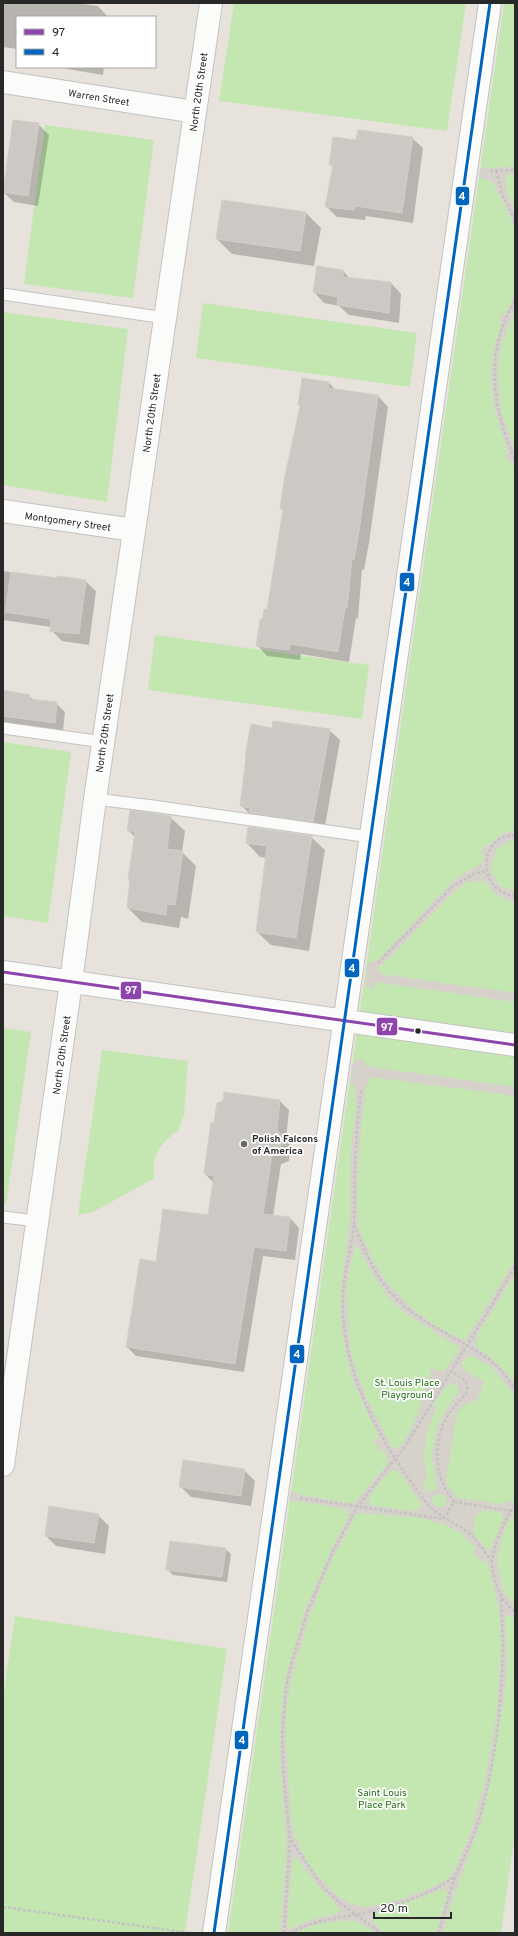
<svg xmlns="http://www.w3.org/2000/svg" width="518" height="1936" font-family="Overpass,sans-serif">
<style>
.green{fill:#c4e7b1}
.plaza{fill:#d6d1ca;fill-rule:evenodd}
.shadow{fill:#0003}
.building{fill:#ccc9c4;stroke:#d2cfc8}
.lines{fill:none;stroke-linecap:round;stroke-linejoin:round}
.lane-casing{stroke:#c3c2c3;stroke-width:13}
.street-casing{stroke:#c3c2c3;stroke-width:24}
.secondary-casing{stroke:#c3c2c3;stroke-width:24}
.path{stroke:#c4c3c3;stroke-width:2.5;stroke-dasharray:3 2;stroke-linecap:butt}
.lane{stroke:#fbfbfa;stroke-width:11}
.street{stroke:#fbfbfa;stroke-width:22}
.secondary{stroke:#fbfbfa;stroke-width:22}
.bus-1-casing{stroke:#fff;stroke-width:6}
.bus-2-casing{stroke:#fff;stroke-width:6}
.bus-1{stroke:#8e44ad;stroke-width:3}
.bus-2{stroke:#0065bd;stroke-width:3}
.bus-dot{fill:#282828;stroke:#fff;stroke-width:1.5}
.poi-dot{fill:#6b6967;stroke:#fff;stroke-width:1.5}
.labels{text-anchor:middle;stroke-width:3.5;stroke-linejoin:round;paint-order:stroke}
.street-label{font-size:10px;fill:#282828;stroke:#fff}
.poi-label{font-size:10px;font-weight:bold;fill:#282828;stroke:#fff;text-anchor:start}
.park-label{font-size:10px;fill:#1f6b11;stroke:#fff}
.line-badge{stroke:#fff;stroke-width:1.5}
.badge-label{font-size:11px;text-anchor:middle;font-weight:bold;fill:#fff}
</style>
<rect width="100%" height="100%" fill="#e7e3dc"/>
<path class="green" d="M234 3H466L447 131 219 101Z
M504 3H515V1832L501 1933H228Z
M45 125 154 140 133 298 24 284Z
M203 303 417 333 410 387 196 358Z
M3 312 128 329 107 502 3 485Z
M155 635 369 665 362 719 148 690Z
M3 742 71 752 48 923 3 916Z
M3 1028 31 1032 6 1205 3 1204Z
M102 1050 188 1061 184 1114 179 1130C162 1141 149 1157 155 1178L93 1212 78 1215Z
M15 1616 227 1649 185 1933H3V1697Z"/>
<path class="plaza" d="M515 166V173L507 175 505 179 507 192 515 210V227L492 181 479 178 480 169Z
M515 294V310L502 342 499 358 498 376 501 412 515 451V468L512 462 509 463 505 455 508 453 494 409 491 375 494 348 502 322 499 321 502 313 505 314Z
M512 831H515V839L507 842 496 851 491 865 492 872 499 885 515 892V902L504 899 495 894 485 881 467 882 454 892 378 969 380 974 515 993V1002L375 982 373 989 365 986 367 962H374L379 959 449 885 458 877 482 863 484 855 481 853 485 845 488 846 501 834Z
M357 1059 365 1060V1066L515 1087V1096L372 1077 366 1087 361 1130 357 1198 359 1229 373 1260 386 1281 415 1311 433 1324 454 1336 462 1339H466L515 1261V1274L478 1334 476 1346 492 1358 515 1382V1396L491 1366 474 1357 469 1356 464 1359 462 1362 463 1369 484 1382 477 1401H470L457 1412 446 1482 457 1498 501 1504 506 1501 512 1503 515 1500V1511L505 1528 498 1554 497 1562 503 1590 515 1606V1618L508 1615 505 1616 507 1664 505 1692 487 1797 481 1822 452 1902 443 1933H436L447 1896V1891L444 1889 373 1914V1921L377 1927 385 1933H375L359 1922 350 1920 322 1923 303 1929 296 1933H280L286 1857V1835L280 1762 281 1720 285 1680 305 1610 334 1543 349 1516 348 1512 344 1509 297 1501 289 1502 291 1490 298 1494 349 1503 355 1502 385 1467 388 1459 384 1449 380 1451 374 1440 379 1437 355 1386 349 1367 341 1327V1286L350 1220 351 1148 356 1106 355 1088 353 1084 350 1083 352 1064ZM355 1246H357L376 1280 388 1297 405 1313 460 1348 446 1370 442 1371 432 1368 418 1413 410 1431 401 1445 397 1448H393L391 1445 367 1399 356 1370 350 1346 347 1297 348 1277ZM450 1384 455 1385 458 1387V1392L442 1416 436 1430 432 1456 437 1485 436 1489 432 1491H427L423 1482 427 1480 424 1460 426 1434 436 1408 433 1405 446 1387ZM394 1470 399 1472 419 1500 420 1505 419 1509 414 1511 369 1505V1498L381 1481 390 1472ZM440 1494 446 1497V1502L444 1506 437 1507 432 1503 433 1499 435 1495ZM486 1510 500 1512 503 1515V1519L490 1551 475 1536 473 1531 476 1515ZM360 1513 421 1518 443 1524 461 1533 477 1549 473 1552 480 1562 485 1560 490 1571 500 1616 501 1644 497 1712 485 1781 470 1835 455 1869 448 1878 435 1886 396 1901 367 1907 351 1904 335 1894 309 1865 294 1835 291 1820 286 1742V1710L291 1681 310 1614 331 1562 356 1515ZM295 1856 316 1883 340 1909 339 1913 311 1920 289 1929 287 1927 290 1883 293 1859Z"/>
<path class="shadow" d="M3 3H75L98 6 108 17H17V49L3 47Z
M64 67H104L103 75 67 69Z
M38 124 49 135 38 206 14 202 3 192Z
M412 138 423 148 413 223 366 216 365 220 337 217 326 206 334 168 330 164 357 141Z
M306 213 321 228 314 266 232 254 217 239Z
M318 267 343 271 350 279 391 283 401 294 399 323 349 315 339 306 324 303 314 292Z
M329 383 336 390 378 396 388 407 369 543 364 570 362 569 358 619 356 618 349 662 301 654 300 660 267 656 257 645 268 611 283 510 281 508Z
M3 571 58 579 85 581 96 591 89 645 62 641 51 630V627L3 620Z
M3 691 29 695 34 701 56 703 65 712 63 731 3 723Z
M272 730H329L340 740 324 832 252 816 241 805Z
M170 817 185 831 182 852 196 866 188 919 181 917 179 928 142 922 128 908 131 881 129 880 135 837 128 830Z
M311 837 325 850 309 951 271 945 257 932 267 858 260 857 247 843Z
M280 1101 289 1110 286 1140 291 1146 289 1161 281 1164 273 1216 290 1218 299 1228 295 1260 263 1256 244 1372 136 1356 127 1347 156 1263 209 1216 214 1183 205 1174 215 1124Z
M244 1470 255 1481 251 1506 191 1497 180 1486Z
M98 1515 109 1526 105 1554 56 1546 46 1536Z
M225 1549 231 1554 227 1582 173 1575 167 1569Z"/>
<path class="building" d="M13 120 39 123 28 196 3 192Z
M358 130 413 137 402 213 355 206 354 210 325 207 333 165H329L333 137 356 140Z
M222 200 306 212 300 251 216 239Z
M317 266 343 270V277L391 282 389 313 337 305 338 297 313 292Z
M302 378 329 382 328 388 378 395 359 531 354 560 352 559 347 608H345L338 652 290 644 289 650 256 646 260 620 263 618 264 609 267 610 283 509H280L284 481 300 406 298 405Z
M11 572 57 578V576L86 580 79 634 50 631 51 619 5 612Z
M3 690 30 695 29 699 57 702 55 723 3 716Z
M273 721 330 729 313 822 249 813 250 808 240 806 246 757 245 756 251 724 272 728Z
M130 810 171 816 167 849 183 851 175 905 167 904 166 915 127 908 130 880H128L135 832 127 830Z
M248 827 312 836 296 938 256 932 267 846 246 843Z
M224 1092 280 1100 277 1130 282 1136 280 1152 272 1155 263 1214 290 1217 286 1251 254 1247 235 1364 126 1347 140 1259 156 1262 163 1209 208 1215 214 1176 204 1174 211 1122 214 1123 217 1103 223 1101Z
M183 1460 245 1469 241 1496 179 1487Z
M49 1506 99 1514 94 1543 45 1536Z
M170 1541 226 1548 222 1577 166 1570Z"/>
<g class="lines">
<g class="lane-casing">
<path id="lane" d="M3 294 165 318
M3 728 103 742
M95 799 153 806 370 837
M3 1217 37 1221"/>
</g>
<g class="street-casing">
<path id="street" d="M3 82 195 112
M3 511 134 530
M3 1465 71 982 95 799 211 3
M214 1933 490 3"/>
</g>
<g class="secondary-casing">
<path id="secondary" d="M3 972 515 1045"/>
</g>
<path class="path" d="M490 171 515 170
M496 171 503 196 515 220
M515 302C484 350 492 409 515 459
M515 835C478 835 476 892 515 896
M378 963 453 886 474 874 486 871
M361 1091C358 1116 356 1141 355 1166 354 1185 355 1205 354 1224 352 1247 345 1269 343 1292 339 1369 379 1440 424 1500 436 1516 454 1521 469 1533 478 1541 485 1552 492 1562
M354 1225C366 1254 379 1285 403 1305 430 1328 463 1340 491 1361 500 1368 508 1379 515 1389
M300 1498 444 1519 454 1502C433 1476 431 1435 453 1408 458 1402 469 1395 467 1385 466 1379 456 1375 451 1371
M454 1502 511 1511
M515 1505C506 1516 492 1549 492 1563 493 1581 501 1601 515 1612
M291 1840 323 1887 340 1903 381 1933
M3 1907 190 1933
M284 1933 290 1840 284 1779 282 1734 284 1713 286 1688 292 1661 308 1610 334 1549 357 1507 406 1445 515 1267
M291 1933C312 1920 335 1919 358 1914 392 1907 428 1897 455 1876
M439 1933C444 1914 449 1893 456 1875 465 1854 475 1835 481 1813 500 1742 506 1669 501 1597"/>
<use href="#lane" class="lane"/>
<use href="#street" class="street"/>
<use href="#secondary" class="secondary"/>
<g class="bus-1-casing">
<path id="bus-1" d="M3 972 515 1045"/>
</g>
<g class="bus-2-casing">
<path id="bus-2" d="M214 1933 490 3"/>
</g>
<use href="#bus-1" class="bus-1"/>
<use href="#bus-2" class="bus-2"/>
</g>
<circle class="bus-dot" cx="418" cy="1031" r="3.5"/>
<circle class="poi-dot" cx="244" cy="1144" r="4"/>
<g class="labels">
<g class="street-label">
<text transform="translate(198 92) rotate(-82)" y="4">North 20th Street</text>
<text transform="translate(99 97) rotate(9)" y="4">Warren Street</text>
<text transform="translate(151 413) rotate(-82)" y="4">North 20th Street</text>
<text transform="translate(68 521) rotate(8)" y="4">Montgomery Street</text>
<text transform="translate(104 733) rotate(-82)" y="4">North 20th Street</text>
<text transform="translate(61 1055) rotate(-82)" y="4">North 20th Street</text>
</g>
<g class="poi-label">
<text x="252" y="1142">Polish Falcons<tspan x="252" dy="12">of America</tspan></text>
</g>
<g class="park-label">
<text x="407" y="1386">St. Louis Place<tspan x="407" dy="12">Playground</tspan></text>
<text x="382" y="1796">Saint Louis<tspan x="382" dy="12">Place Park</tspan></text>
</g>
</g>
<g class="line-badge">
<rect x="455" y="186" width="15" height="20" rx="4" fill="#0065bd"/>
<rect x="399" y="572" width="16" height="20" rx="4" fill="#0065bd"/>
<rect x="344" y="958" width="16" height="20" rx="4" fill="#0065bd"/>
<rect x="120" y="981" width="22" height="19" rx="4" fill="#8e44ad"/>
<rect x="376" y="1017" width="22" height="19" rx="4" fill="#8e44ad"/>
<rect x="289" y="1344" width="16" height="20" rx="4" fill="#0065bd"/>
<rect x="234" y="1730" width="15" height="20" rx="4" fill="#0065bd"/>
</g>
<g class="badge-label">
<text x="462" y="200">4</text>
<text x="407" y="586">4</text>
<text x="352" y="972">4</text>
<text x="131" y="994">97</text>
<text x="387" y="1031">97</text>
<text x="297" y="1358">4</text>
<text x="242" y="1744">4</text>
</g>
<rect width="518" height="1936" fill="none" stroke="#282828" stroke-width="8"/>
<rect x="16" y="16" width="140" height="52" fill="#ffffff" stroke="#a9a9a9"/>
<rect x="24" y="29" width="20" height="6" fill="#8e44ad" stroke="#a9a9a9"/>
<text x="52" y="36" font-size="12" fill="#282828">97</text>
<rect x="24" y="49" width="20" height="6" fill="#0065bd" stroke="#a9a9a9"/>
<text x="52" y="56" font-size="12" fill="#282828">4</text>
<path d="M374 1912v6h77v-6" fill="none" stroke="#282828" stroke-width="2"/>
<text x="380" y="1912" font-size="12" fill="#282828" stroke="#ffffff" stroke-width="3" paint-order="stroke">20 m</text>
</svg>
